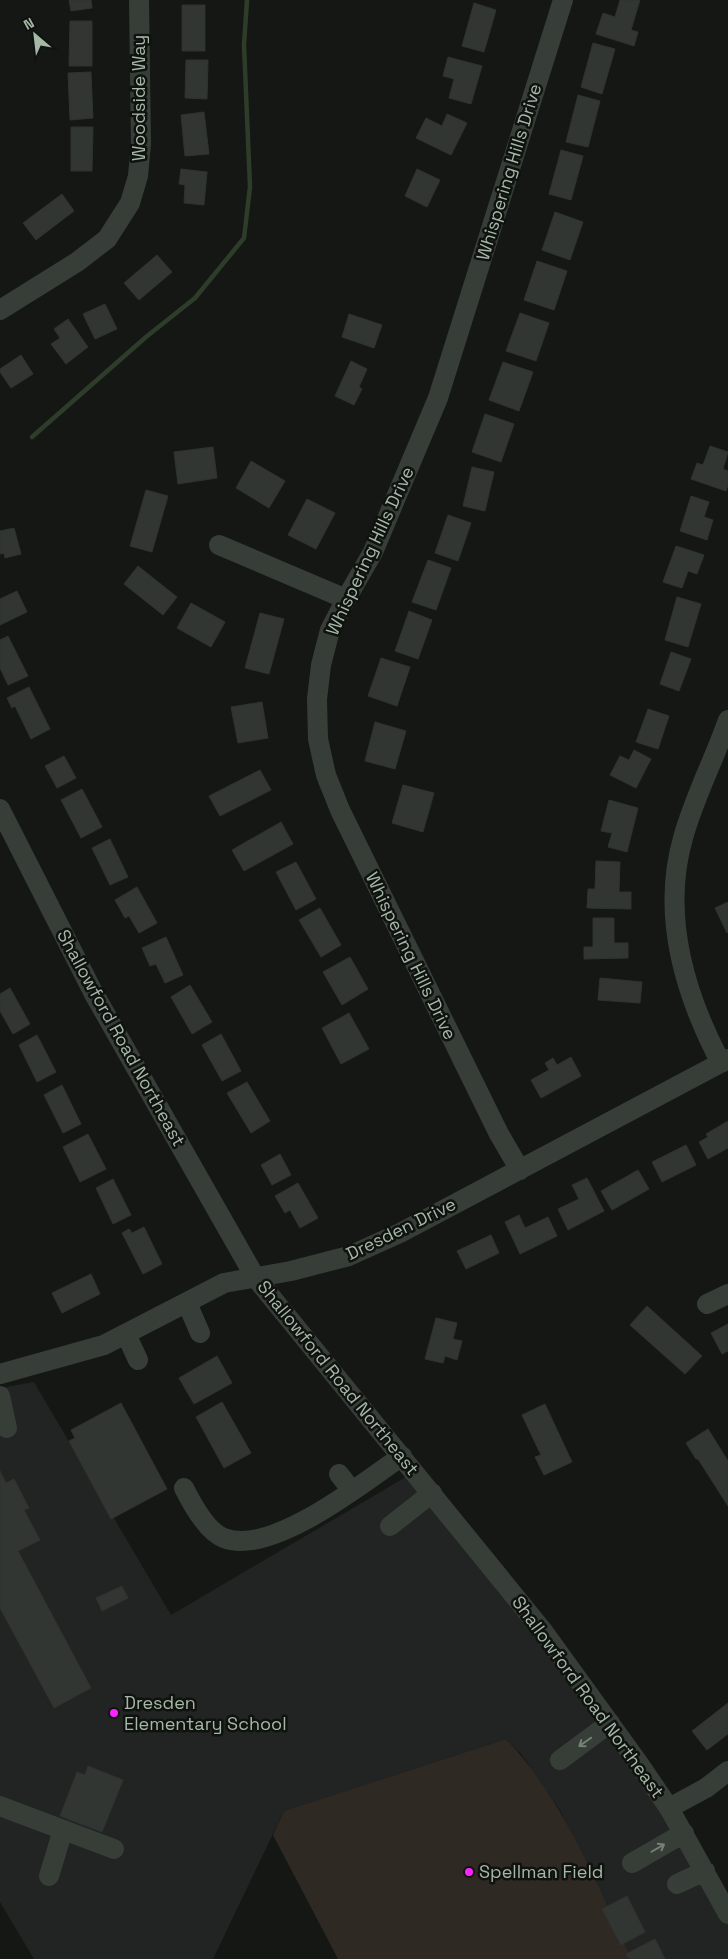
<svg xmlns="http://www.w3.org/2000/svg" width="728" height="1959" font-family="'Space Grotesk',sans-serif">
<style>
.built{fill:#212422}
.green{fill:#2f2924}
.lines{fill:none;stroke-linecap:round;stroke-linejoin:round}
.stream{stroke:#2e3c2a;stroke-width:4.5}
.building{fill:#323633;stroke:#2e3330}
.minor{stroke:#373e38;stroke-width:20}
.oneway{stroke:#748174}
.poi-dot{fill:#fa24ff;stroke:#101210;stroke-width:2}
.labels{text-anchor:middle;stroke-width:5;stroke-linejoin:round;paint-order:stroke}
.street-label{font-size:18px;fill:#a5b8a6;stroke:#101210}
.poi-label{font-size:18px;fill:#a5b8a6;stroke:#101210;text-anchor:start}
</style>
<rect width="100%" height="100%" fill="#151715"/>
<path class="built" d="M34 1382 171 1615 411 1474 555 1639 728 1897V1959H632L560 1810 521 1754 506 1739 284 1811 213 1959H34L0 1902V1388Z"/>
<path class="green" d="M506 1739C565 1801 596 1883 632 1959H338L273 1835 284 1811Z"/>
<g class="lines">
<path class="stream" d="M32 437 146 337 195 298 244 238 250 187 244 45 247 0"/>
</g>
<path class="building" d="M69 0H91L92 8 71 11Z
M620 0H640L631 30 638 32 634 46 596 34 603 13 615 17Z
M474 3 496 10 484 52 462 46Z
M182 5H205V51H182Z
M70 21H92V66H69Z
M593 43 615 49 602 94 581 87Z
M448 57 482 66 471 104 449 98 454 79 443 76Z
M186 60H208L207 99 185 98Z
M91 72 93 118 70 120 68 73Z
M578 95 600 101 588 147 566 142Z
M204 112 209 154 185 156 181 115Z
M447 114 467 123 451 155 416 138 426 118 442 126Z
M71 127H93L92 171H71Z
M561 150 583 156 571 200 549 194Z
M181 169 207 172 204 205 184 203 185 185 179 184Z
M417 169 440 180 427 207 405 196Z
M62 194 74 211 36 240 23 223Z
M555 212 583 222 570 260 542 250Z
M157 255 172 272 139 300 124 283Z
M537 261 567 271 554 310 524 300Z
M105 304 117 329 95 339 83 314Z
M520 313 549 323 536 361 506 351Z
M349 314 382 325 374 348 342 337Z
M68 319 88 347 66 364 51 344 60 338 54 329Z
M21 355 33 374 11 388 0 372V369Z
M351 361 367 369 359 387 362 389 354 405 335 396Z
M503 362 533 372 519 411 489 400Z
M485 414 514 424 501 462 472 452Z
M710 446 728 452 723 469 728 471V485L726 491 691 479 697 463 703 465Z
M213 447 217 478 178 484 174 452Z
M251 461 285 481 269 508 236 488Z
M472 467 494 472 485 511 463 506Z
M146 490 168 496 152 552 130 546Z
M691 496 709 502 704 517 713 520 707 540 680 531Z
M307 499 335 513 316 549 288 535Z
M448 515 471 523 458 561 435 553Z
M14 528 21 554 5 558 4 553 0 554V531Z
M676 546 704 555 697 574 688 571 682 588 663 582Z
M428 560 451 568 436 610 412 602Z
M138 566 177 597 163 615 124 584Z
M17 591 27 612 0 625V599Z
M677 597 701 604 688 647 665 640Z
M191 603 225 622 211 647 177 628Z
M409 611 432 620 418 659 395 651Z
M260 613 284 619 269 674 245 668Z
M8 636 28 676 8 685 0 668V640Z
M671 652 691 659 679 691 660 684Z
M381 658 410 667 397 706 368 696Z
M29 687 50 729 31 739 15 706 12 708 7 698Z
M262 702 268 738 238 743 231 707Z
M648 709 669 716 658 749 636 742Z
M375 722 406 731 395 769 365 761Z
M634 750 651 759 636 788 610 775 620 756 629 760Z
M64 756 76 778 57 788 45 766Z
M260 770 271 790 220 816 209 796Z
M403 785 434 793 423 832 392 823Z
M82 789 102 827 81 838 61 800Z
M609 800 638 808 627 852 608 847 612 833 601 831Z
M281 822 293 844 244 871 232 850Z
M110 839 128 877 110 885 92 848Z
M596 861 620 862 619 892H631V909L587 908 588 889H595Z
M296 862 316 899 296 910 276 872Z
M137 887 157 923 139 933 129 916 125 918 115 900Z
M728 902V932L727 933 715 908Z
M320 908 341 945 321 957 299 920Z
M593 918H614V943H628V958L584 959V947H593Z
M166 937 183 975 165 983 156 964 150 966 142 948Z
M350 957 368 989 342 1005 323 972Z
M600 978 642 982 640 1003 598 1000Z
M190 985 212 1022 192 1034 171 997Z
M10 988 30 1024 13 1034 0 1011V994Z
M349 1013 369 1049 341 1064 322 1028Z
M221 1034 241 1071 222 1081 202 1045Z
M37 1035 56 1072 37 1082 19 1045Z
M571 1057 581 1076 541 1098 531 1080 549 1070 545 1063 553 1058 557 1065Z
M247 1082 270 1121 251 1133 227 1093Z
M62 1085 81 1124 63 1133 44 1095Z
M728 1121V1148L708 1159 699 1142 708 1137 706 1134Z
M88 1134 106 1169 80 1182 63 1147Z
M686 1145 696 1165 662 1182 652 1162Z
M280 1154 291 1175 272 1185 261 1165Z
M638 1170 649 1189 612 1210 601 1191Z
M587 1178 604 1211 568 1230 558 1209 579 1199 572 1185Z
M113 1179 131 1215 113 1224 96 1188Z
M298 1183 318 1218 300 1228 290 1210 285 1213 275 1196Z
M519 1215 525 1228 548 1217 557 1236 520 1254 505 1222Z
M144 1227 162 1264 143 1274 122 1233 129 1229 132 1233Z
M491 1235 499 1253 466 1269 457 1251Z
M91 1274 100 1294 62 1313 52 1293Z
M647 1306 702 1356 685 1374 630 1325Z
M436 1318 457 1323 453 1339 462 1341 457 1360 445 1356 443 1363 425 1359Z
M728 1324V1351L722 1354 711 1333Z
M217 1356 232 1383 194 1404 179 1378Z
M222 1402 251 1453 224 1468 196 1417Z
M121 1403 167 1489 111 1519 69 1441 75 1438 71 1430Z
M545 1404 572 1462 544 1475 535 1457 541 1455 522 1415Z
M708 1429 728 1461V1506L698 1459H696L686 1443Z
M0 1471 6 1483 14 1479 29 1508 24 1510 40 1540 18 1551 91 1688 54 1708 0 1608Z
M122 1586 128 1598 102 1611 96 1598Z
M728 1703V1734L707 1750 692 1731Z
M88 1766 123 1780 102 1832 60 1816 77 1772 85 1775Z
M627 1896 645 1932 621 1945 602 1909Z
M655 1939 665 1959H629L626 1954Z"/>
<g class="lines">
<path class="minor" d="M0 310 77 262 107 239 130 203 138 176 141 144 139 0
M219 545 346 599
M0 809 94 994 255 1277 543 1631 637 1761 669 1808 728 1914
M721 1063C685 995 661 915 683 838 694 798 714 760 728 720
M520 1170 499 1134 340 810 326 775 318 739 317 699 321 665 330 630 346 599 373 552 438 398 563 0
M187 1303 200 1333
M707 1304 728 1294
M126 1334 138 1360
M0 1374 104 1345 224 1283 291 1271 349 1256 400 1233 728 1059
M0 1396 7 1428
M339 1474 352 1491
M184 1488C192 1504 207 1532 224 1538 271 1557 364 1482 402 1456
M390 1526 432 1493
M560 1760 610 1723
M0 1806 114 1849
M669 1808 706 1788 728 1771
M632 1863 684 1833
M49 1876 63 1830
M677 1884 705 1871"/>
</g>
<defs><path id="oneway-shaft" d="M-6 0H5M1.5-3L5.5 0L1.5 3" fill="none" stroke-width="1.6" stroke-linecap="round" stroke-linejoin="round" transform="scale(1.25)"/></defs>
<g class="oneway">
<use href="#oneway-shaft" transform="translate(585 1742) rotate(145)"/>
<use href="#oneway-shaft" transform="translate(658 1848) rotate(-30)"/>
</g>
<g class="poi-dot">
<circle cx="114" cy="1713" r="5"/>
<circle cx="469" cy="1872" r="5"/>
</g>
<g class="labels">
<g class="street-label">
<text transform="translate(139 98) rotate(-90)" y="6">Woodside Way</text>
<text transform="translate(509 172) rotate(-73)" y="6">Whispering Hills Drive</text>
<text transform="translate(370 551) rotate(-65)" y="6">Whispering Hills Drive</text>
<text transform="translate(411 956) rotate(64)" y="6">Whispering Hills Drive</text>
<text transform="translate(121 1038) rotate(61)" y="6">Shallowford Road Northeast</text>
<text transform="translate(401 1229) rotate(-26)" y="6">Dresden Drive</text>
<text transform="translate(338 1378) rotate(51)" y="6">Shallowford Road Northeast</text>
<text transform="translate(588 1697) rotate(54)" y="6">Shallowford Road Northeast</text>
</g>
<g class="poi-label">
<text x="124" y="1709">Dresden<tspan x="124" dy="21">Elementary School</tspan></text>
<text x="479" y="1878">Spellman Field</text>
</g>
</g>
<g transform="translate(35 35) rotate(332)" stroke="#101210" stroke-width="4" paint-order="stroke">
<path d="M0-4L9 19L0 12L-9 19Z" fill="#a5b8a6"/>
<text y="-8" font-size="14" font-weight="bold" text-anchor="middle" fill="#a5b8a6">N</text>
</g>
</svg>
